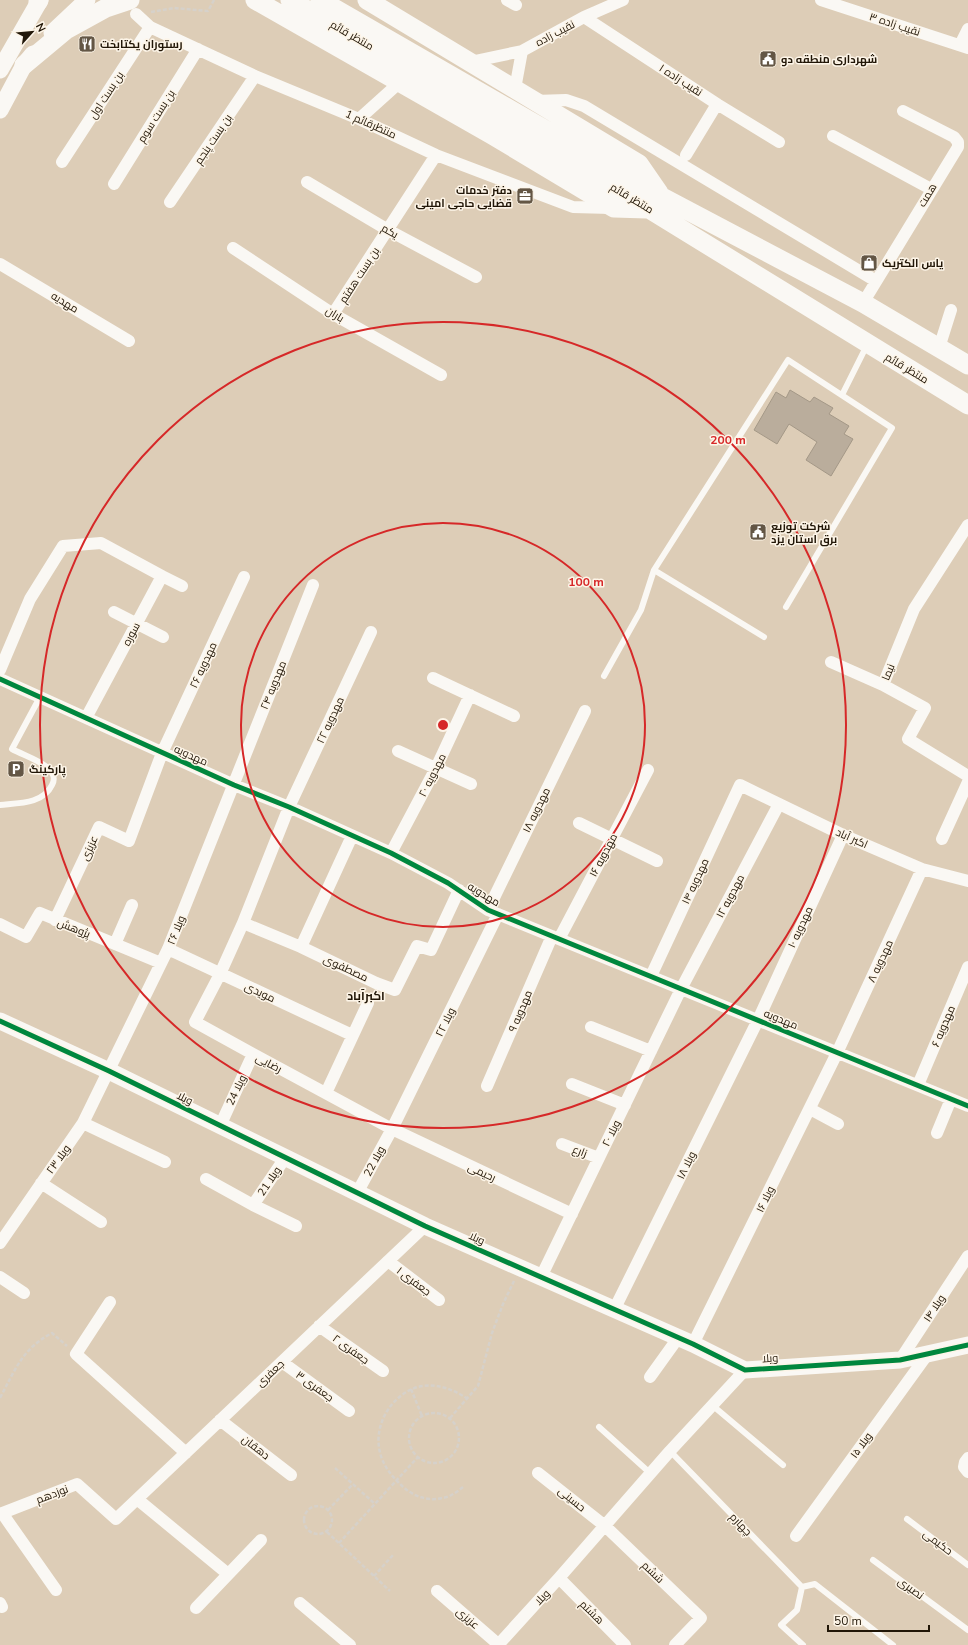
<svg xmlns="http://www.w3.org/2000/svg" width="968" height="1645" font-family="'Nunito Sans',Cairo,sans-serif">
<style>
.building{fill:#baad9c;stroke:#a49887}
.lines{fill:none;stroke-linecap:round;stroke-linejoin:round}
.path{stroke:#d6d1ca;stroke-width:2.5;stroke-dasharray:4 2;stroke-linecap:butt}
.lane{stroke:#faf8f4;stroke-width:6}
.street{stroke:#faf8f4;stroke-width:12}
.secondary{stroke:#faf8f4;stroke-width:17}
.primary{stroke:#faf8f4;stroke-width:19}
.cycleway-casing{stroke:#fdf5e8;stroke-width:8}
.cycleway{stroke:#00873e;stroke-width:5}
.ring{fill:none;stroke:#d62828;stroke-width:2}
.labels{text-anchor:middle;stroke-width:3;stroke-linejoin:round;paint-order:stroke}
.street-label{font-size:11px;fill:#211607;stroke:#fdf5e8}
.poi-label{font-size:11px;font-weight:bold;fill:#211607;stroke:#fdf5e8;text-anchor:start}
.neighbourhood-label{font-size:12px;font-weight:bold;fill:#211607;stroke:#fdf5e8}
.centre{fill:#d62828;stroke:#fdf5e8;stroke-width:2}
.ring-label{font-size:12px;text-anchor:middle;font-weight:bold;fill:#d62828;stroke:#fdf5e8;stroke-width:3;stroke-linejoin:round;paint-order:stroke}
</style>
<rect width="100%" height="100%" fill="#ddcdb7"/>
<path class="building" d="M790 390 810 402 814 397 833 408 829 414 849 426 844 434 853 439 831 476 806 460 817 442 789 424 777 444 754 430 776 392 786 398Z"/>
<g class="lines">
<path class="path" d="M151 12 174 8 208 11 214 0
M411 1389 422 1416
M0 1398C15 1370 22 1349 52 1333L67 1346
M409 1438a25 25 0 1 1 50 0a25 25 0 1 1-50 0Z
M450 1418 478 1386 492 1333 503 1304 514 1281
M335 1468 375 1504
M463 1487C457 1492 450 1497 442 1498 426 1502 411 1495 400 1484 396 1480 391 1475 388 1470 369 1443 380 1407 408 1391 428 1380 450 1387 468 1399
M304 1520a14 14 0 1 1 28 0a14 14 0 1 1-28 0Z
M328 1510 353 1484
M327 1532 390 1591
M339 1543 418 1457
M374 1576 394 1554"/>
<path class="lane" d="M842 395 867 345
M654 570 764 637
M604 676 641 610 654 570 788 360 892 428 786 607
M0 805C19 803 43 804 52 785 56 778 53 773 48 768 39 760 23 755 12 749L40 697
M712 1405 783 1465
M599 1427 650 1473
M670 1451 802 1587 815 1584 893 1645
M907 1519 968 1565
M873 1560 968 1630
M802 1587 797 1610 781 1625 803 1645"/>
<path class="street" d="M507 0 516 5
M821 0 968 48
M136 14 150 27 255 76 359 119 436 155 573 207 611 208
M584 17 717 104 779 142
M960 45 968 29
M470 62 522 51 584 17 623 0
M515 89 522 51
M535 101 566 100 584 106 876 281
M359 119 399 83
M833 136 931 189
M686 155 717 104
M62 162 150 27
M307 182 388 230 476 277
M114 184 198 49
M170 202 255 76
M233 248 333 314 441 375
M0 264 129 341
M863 303 958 147V142L954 137 903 111
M333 314 436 155
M939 348 951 310
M968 525 914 609 883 685 925 708 908 739 968 776
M162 576 182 586
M114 612 163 637
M371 632 289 807 243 923 220 974 195 1022 253 1054 392 1129 572 1214
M831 662 883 685
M0 670 30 599 63 546 101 543 162 576 86 718
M433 678 514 716
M0 679 234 785 289 807 391 853 448 883 488 910 968 1106
M398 751 471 784
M579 823 657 861
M942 839 968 782
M391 853 436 768 470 695
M488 910 585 711
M55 920 99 827 129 841 162 753 244 577
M243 923 301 947 376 983 395 990 417 946 431 950 459 890
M0 924 26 937 40 913 161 963
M559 939 648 770
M115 944 132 905
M301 947 352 836
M168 949 352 1035
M651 976 740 785 843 835 922 869 968 881
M591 1027 651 1051
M572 1084 625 1105
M918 1085 968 967
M487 1086 552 936
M326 1093 368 1003
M810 1109 838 1124
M83 1123 165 1162
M220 1126 253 1054
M937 1133 951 1099
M562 1144 599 1158
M206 1179 253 1205 296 1226
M41 1183 101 1222
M357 1193 392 1129 498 914
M253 1205 285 1158
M0 1243 83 1123 168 949 313 585
M388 1261 439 1300
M0 1277 24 1293
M541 1277 681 989 779 804
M110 1302 76 1354 186 1453
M614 1310 758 1020 843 835
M319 1326 383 1371
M693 1344 837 1053 922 869
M900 1360 968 1256
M282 1362 349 1411
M650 1377 678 1338
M220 1420 291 1475
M968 1458 965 1462 964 1467 968 1472
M538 1473 605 1526 701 1618 675 1645
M137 1499 228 1574
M2 1513 56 1590
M0 1514 77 1484 116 1519 425 1226
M796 1536 927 1355
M559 1578 625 1645
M437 1591 498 1644
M0 1603 2 1607
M300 1603 350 1645
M196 1608 261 1540
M498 1645 559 1578 670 1451 745 1370"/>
<path class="secondary" d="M52 33 87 0
M0 70 40 0
M0 110 24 65 33 54
M0 1021 109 1071 425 1226 693 1344 745 1370 900 1360 968 1345"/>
<path class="primary" d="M255 0 492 135 614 208 647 209
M290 0 605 182 968 405
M320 0 662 197 863 303 968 365
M367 0 639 164 659 193
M38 2 39 0
M24 65 66 30 106 8 130 0"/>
<g class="cycleway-casing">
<path id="cycleway" d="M0 679 234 785 289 807 391 853 448 883 488 910 968 1106
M0 1021 109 1071 425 1226 693 1344 745 1370 900 1360 968 1345"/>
</g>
<use href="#cycleway" class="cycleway"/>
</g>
<g class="ring">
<circle cx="443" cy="725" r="202"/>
<circle cx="443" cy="725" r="403"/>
</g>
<defs>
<g id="restaurant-square" transform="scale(0.9)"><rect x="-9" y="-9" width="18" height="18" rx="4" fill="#635645" stroke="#fdf5e8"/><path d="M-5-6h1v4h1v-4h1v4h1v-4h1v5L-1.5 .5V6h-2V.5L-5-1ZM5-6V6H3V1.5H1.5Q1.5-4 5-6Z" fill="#fff"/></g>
<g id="civic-square" transform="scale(0.9)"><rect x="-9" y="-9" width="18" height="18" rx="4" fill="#635645" stroke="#fdf5e8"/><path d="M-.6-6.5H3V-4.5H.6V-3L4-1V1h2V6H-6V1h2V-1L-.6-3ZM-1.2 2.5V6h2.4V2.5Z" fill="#fff"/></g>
<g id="office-square" transform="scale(0.9)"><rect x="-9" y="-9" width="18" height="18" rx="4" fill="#635645" stroke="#fdf5e8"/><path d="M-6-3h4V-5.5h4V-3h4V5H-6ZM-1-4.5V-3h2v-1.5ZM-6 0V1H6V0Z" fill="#fff"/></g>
<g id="shop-square" transform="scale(0.9)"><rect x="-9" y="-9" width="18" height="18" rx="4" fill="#635645" stroke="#fdf5e8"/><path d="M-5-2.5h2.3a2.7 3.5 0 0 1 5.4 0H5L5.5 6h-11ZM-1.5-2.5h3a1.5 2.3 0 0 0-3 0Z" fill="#fff"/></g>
<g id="parking-square" transform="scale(0.9)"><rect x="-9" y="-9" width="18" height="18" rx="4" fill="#635645" stroke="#fdf5e8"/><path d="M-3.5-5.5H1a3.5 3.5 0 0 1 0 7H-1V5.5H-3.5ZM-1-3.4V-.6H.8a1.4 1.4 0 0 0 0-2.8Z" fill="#fff"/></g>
</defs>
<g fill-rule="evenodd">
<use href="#restaurant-square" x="87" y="44"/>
<use href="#civic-square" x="768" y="59"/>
<use href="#office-square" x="525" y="196"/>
<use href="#shop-square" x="869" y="263"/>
<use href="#civic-square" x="758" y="532"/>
<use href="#parking-square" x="16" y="769"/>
</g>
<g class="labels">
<g class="street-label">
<text transform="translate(895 24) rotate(18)" y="4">نقیب زاده ۳</text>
<text transform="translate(555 33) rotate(-28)" y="4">نقیب زاده</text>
<text transform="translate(352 35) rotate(30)" y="4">منتظر قائم</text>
<text transform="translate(681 80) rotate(33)" y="4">نقیب زاده ۱</text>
<text transform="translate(106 95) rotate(-57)" y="4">بن بست اول</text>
<text transform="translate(156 116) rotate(-58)" y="4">بن بست سوم</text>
<text transform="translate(371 124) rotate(24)" y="4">منتظرقائم 1</text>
<text transform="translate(213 139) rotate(-56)" y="4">بن بست پنجم</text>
<text transform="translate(927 195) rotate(-59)" y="4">همت</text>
<text transform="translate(632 198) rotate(31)" y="4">منتظر قائم</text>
<text transform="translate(390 231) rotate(29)" y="4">یکم</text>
<text transform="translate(359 275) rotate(-57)" y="4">بن بست هفتم</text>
<text transform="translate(65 302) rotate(31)" y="4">مهديه</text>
<text transform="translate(335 314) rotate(31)" y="4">باران</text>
<text transform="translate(907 368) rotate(31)" y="4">منتظر قائم</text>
<text transform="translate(131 634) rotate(-62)" y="4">سوره</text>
<text transform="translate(203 665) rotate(-65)" y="4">مهدویه ۲۶</text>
<text transform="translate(888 672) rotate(-68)" y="4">نیما</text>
<text transform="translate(273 685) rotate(-68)" y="4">مهدویه ۲۴</text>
<text transform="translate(330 720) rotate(-65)" y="4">مهدویه ۲۲</text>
<text transform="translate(191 755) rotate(24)" y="4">مهدویه</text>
<text transform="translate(432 775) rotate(-63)" y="4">مهدویه ۲۰</text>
<text transform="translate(536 810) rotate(-64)" y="4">مهدویه ۱۸</text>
<text transform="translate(852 838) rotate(24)" y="4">اکبر آباد</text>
<text transform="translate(89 848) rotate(-65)" y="4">عزیزی</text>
<text transform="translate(603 855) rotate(-62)" y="4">مهدویه ۱۶</text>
<text transform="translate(695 881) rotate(-65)" y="4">مهدویه ۱۴</text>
<text transform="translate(484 894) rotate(31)" y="4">مهدویه</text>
<text transform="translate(730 896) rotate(-62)" y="4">مهدویه ۱۲</text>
<text transform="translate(800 927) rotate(-65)" y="4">مهدویه ۱۰</text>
<text transform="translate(74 928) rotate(22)" y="4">پژوهش</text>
<text transform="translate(176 930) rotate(-68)" y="4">ویلا ۲۶</text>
<text transform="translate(880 961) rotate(-65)" y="4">مهدویه ۸</text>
<text transform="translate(346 968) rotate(25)" y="4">مصطفوی</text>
<text transform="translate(260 992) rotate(25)" y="4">مویدی</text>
<text transform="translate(520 1011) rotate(-67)" y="4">مهدویه ۹</text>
<text transform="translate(781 1019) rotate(22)" y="4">مهدویه</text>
<text transform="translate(445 1022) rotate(-64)" y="4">ویلا ۲۲</text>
<text transform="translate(943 1026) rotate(-67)" y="4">مهدویه ۶</text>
<text transform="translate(269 1063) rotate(28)" y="4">رضایی</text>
<text transform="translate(236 1090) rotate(-65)" y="4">ویلا 24</text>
<text transform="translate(185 1098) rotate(26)" y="4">ویلا</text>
<text transform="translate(611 1133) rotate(-64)" y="4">ویلا ۲۰</text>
<text transform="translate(580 1151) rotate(21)" y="4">زارع</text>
<text transform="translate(58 1159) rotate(-54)" y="4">ویلا ۲۳</text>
<text transform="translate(374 1161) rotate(-62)" y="4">ویلا 22</text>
<text transform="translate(686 1165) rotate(-64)" y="4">ویلا ۱۸</text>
<text transform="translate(482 1172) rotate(25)" y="4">رحیمی</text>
<text transform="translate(269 1181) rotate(-56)" y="4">ویلا 21</text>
<text transform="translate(765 1199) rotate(-64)" y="4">ویلا ۱۶</text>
<text transform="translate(477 1238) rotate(24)" y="4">ویلا</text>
<text transform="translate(414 1281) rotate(37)" y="4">جعفری ۱</text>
<text transform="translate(934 1308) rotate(-57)" y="4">ویلا ۱۴</text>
<text transform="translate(351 1349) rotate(36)" y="4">جعفری ۲</text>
<text transform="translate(770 1358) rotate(-4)" y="4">ویلا</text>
<text transform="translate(270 1373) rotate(-43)" y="4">جعفری</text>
<text transform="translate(315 1386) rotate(36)" y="4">جعفری ۳</text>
<text transform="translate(861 1445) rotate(-54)" y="4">ویلا ۱۵</text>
<text transform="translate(256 1447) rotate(38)" y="4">دهقان</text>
<text transform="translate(52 1494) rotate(-21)" y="4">نوزدهم</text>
<text transform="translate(572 1499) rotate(39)" y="4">حسینی</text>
<text transform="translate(741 1524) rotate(46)" y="4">چهارم</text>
<text transform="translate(938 1542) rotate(37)" y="4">حکیمی</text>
<text transform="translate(653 1572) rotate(44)" y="4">ششم</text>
<text transform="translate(911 1588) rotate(36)" y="4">نصیری</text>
<text transform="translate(542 1597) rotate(-47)" y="4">ویلا</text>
<text transform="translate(592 1612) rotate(45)" y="4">هشتم</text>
<text transform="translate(468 1618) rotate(41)" y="4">عزیزی</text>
</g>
<g class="poi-label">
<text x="100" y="48">رستوران یکتابخت</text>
<text x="781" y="63">شهرداری منطقه دو</text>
<text x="512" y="194" text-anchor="end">دفتر خدمات<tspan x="512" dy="13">قضایی حاجی امینی</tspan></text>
<text x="882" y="267">یاس الکتریک</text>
<text x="771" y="530">شرکت توزیع<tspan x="771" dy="13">برق استان یزد</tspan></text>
<text x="29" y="773">پارکینگ</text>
</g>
<g class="neighbourhood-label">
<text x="366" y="1000">اکبرآباد</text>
</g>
</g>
<circle cx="443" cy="725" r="6" class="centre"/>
<g class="ring-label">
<text x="728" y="444">200 m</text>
<text x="586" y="586">100 m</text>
</g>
<g transform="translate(32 32) rotate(63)" stroke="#fdf5e8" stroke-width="3" paint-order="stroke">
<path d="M0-3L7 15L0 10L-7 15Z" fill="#211607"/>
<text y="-6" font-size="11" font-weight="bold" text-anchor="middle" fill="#211607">N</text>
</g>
<path d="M828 1625v6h101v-6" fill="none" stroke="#211607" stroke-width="2"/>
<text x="834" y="1625" font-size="12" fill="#211607" stroke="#fdf5e8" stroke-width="3" paint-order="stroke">50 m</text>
</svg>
